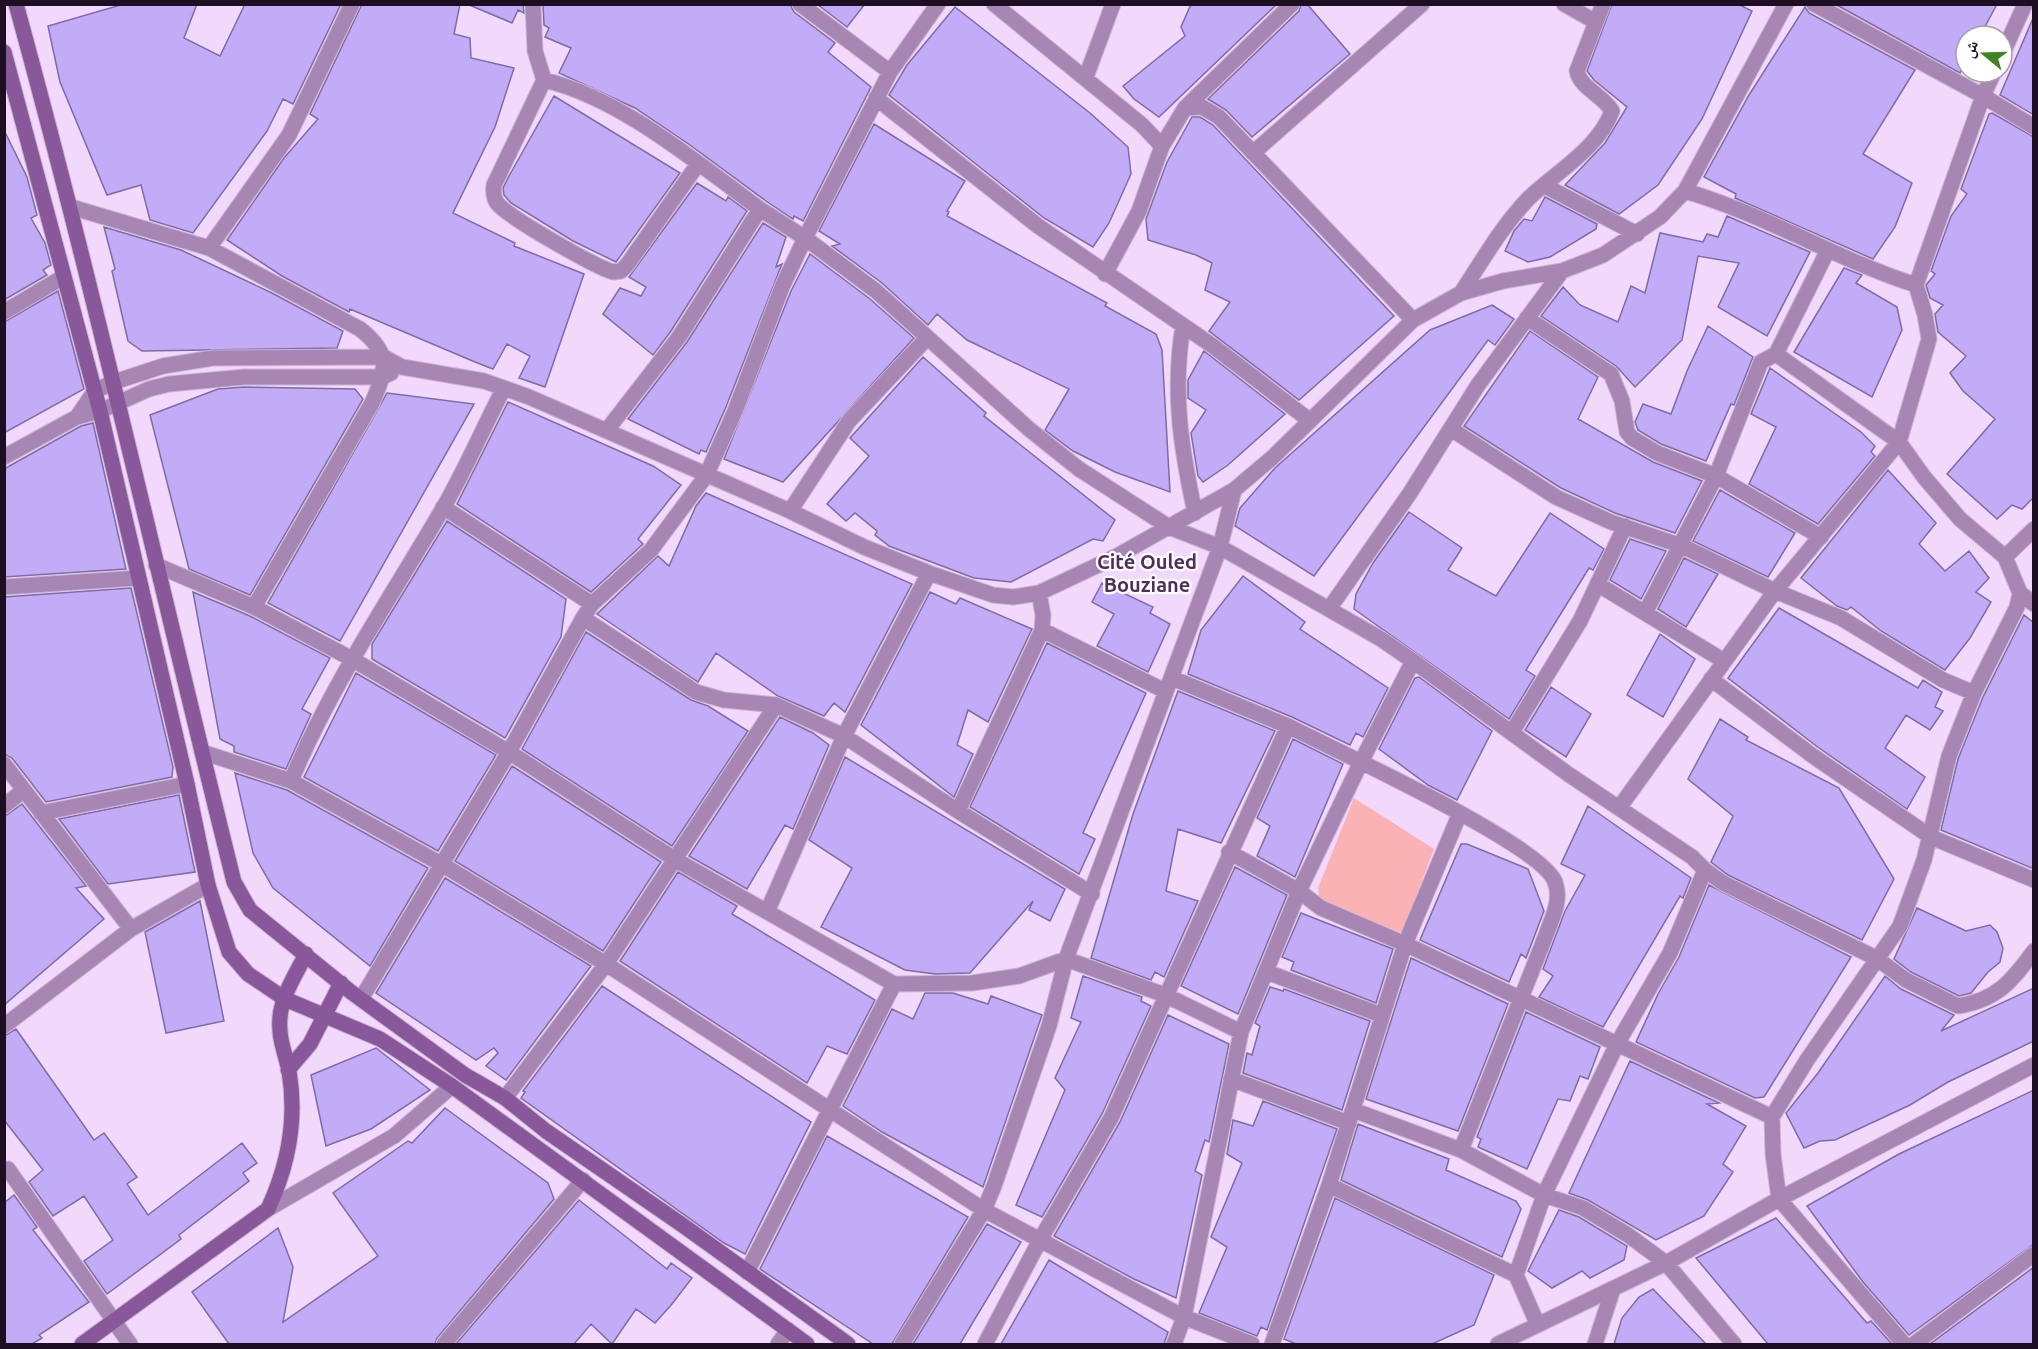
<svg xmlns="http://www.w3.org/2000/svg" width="2038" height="1349" viewBox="0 0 2038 1349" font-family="Ubuntu,'Noto Naskh Arabic',sans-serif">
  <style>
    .green { fill: #fbb2b4 }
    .building { fill: #c2abf7; stroke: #7d6ca5; stroke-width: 1.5 }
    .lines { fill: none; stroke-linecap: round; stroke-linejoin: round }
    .street-casing { stroke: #ccb4d3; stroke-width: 17 }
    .secondary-casing { stroke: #ccb4d3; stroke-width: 17 }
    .street { stroke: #a786b3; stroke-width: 15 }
    .secondary { stroke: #89589a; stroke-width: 15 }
    .labels { text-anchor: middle; stroke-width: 4.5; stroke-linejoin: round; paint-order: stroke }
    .quarter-label { font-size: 20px; font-weight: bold; fill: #512d5c; stroke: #fff }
  </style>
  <rect width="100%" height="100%" fill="#f2d8fa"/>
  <!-- green -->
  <path class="green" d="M1354 798 1434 849 1402 933 1320 902 1318 888Z"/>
  <!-- building -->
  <path class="building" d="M124 4H197L184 38 220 56 245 4H341L293 104 283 99 267 131 193 233 150 220 141 185 107 195 60 82 48 26Z
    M362 4H460L454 34 470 38 471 58 514 68 495 127 453 213 515 243 514 246 584 274 545 387 519 378 530 356 507 344 493 369 475 362 350 309 349 312 282 276 227 240 284 158 318 119 310 114Z
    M467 4H523L524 13 518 10 512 23Z
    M543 4H790L794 12 835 43 828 52 871 87 803 221 794 216 793 219 766 201 690 145 635 108 559 73 571 48 545 37 549 28 544 25Z
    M817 4H865L847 27Z
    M1191 4H1277L1159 117 1134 99 1123 86 1185 36 1181 27Z
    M1301 4H1307L1350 54 1252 137 1226 110 1208 99 1299 11Z
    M1612 4H1738L1752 11 1702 119 1658 185 1619 214 1565 185 1605 143 1627 107 1594 80 1587 71Z
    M1835 4H1997L1980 36H1966V62L1960 73Z
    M955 7 1090 113 1128 147 1131 174 1109 223 1093 247 1044 218 889 95 907 65Z
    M1805 7 1809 13 1915 70 1863 154 1912 183 1895 227 1873 259 1735 198 1736 194 1704 177 1749 95Z
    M2034 16V115L2000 95Z
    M554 96 680 173 616 262 573 241 511 203 504 195 503 188 509 176Z
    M1992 113 2034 137V497L2022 509 2012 505 1997 519 1947 474 1995 419 1963 391 1950 373 1966 356 1938 332 1935 314 1943 305 1930 298 1926 285 1935 274 1931 271 1951 216 1967 194 1961 189 1989 114Z
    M1192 117H1200L1213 125 1394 316 1299 400 1209 331 1230 302 1205 290 1212 263 1196 255 1148 240 1146 219 1167 162Z
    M874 124 965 181 947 211 949 212 947 216 1107 303 1105 306 1156 334 1162 350 1170 492 1115 472 1073 451 1045 430 1069 389 967 340 937 314 928 325 882 283 832 246 840 244 819 231Z
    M4 130 27 177 37 215 31 218 45 243 51 265 43 270 47 275 4 300Z
    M697 183 726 201 728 197 747 211 671 331 653 355 603 314 620 288 641 296 646 287 629 277Z
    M1545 197 1597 224 1596 229 1550 257 1528 262 1505 251 1514 231 1524 219 1532 221Z
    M1727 216 1810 252 1767 336 1718 307 1739 263 1698 256 1682 340 1635 387 1616 366 1541 316 1563 287 1580 305 1618 322 1631 286 1645 293 1660 233 1703 242 1707 234 1718 237Z
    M763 223 786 237 776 267 782 264 726 407 706 452 701 450 699 454 628 419 687 342Z
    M104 227 181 250 272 293 343 331 337 348 142 351 128 341 112 271 115 269Z
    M810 254 870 299 914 338 783 482 724 459 791 291Z
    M1844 268 1862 275 1856 283 1897 307 1902 330 1872 397 1794 352Z
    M58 291 84 389 4 433V322Z
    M1492 305 1514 319 1495 345 1488 340 1314 576 1235 526 1240 508 1275 468 1430 330Z
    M1708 326 1753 357 1734 405 1731 404 1706 461 1661 444 1638 430 1635 422 1643 404 1671 414 1687 371Z
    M1530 331 1598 377 1578 419 1653 462 1702 481 1675 533 1615 513 1561 488 1464 426Z
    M1204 351 1285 414 1228 465 1203 482 1198 476 1191 433 1206 410 1188 398V380Z
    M923 357 986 413 984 416 1115 520 1103 541 1093 539 1011 582 974 578 889 546 875 535 877 531 855 513 846 521 827 504 869 456 850 438Z
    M1770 368 1861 432 1875 446 1871 452 1875 456 1818 524 1749 484 1776 427 1751 414Z
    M244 387 355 389 363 399 250 595 189 569 150 415 218 389Z
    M387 393 474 404 340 641 268 603Z
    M508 402 653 466 681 485 638 539 643 544 591 592 457 504Z
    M93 423 126 569 4 577V469L81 426Z
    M1888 470 1936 523 1919 544 1945 571 1969 551 1989 578 1976 592 1991 602 1970 638 1945 670 1881 631 1851 607 1847 610 1837 606 1801 578Z
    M1720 490 1795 533 1768 577 1693 541Z
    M706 493 912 584 845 712 834 703 824 716 778 696 716 653 698 682 597 614 658 556 669 566 696 506Z
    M1409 512 1462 548 1448 570 1496 596 1550 513 1604 549 1593 570 1589 568 1526 670 1535 676 1509 719 1354 609 1356 594 1373 563Z
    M447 521 566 599 561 637 505 738 372 659V644Z
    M1630 539 1666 551 1641 599 1610 580Z
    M1684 558 1718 574 1686 627 1658 609Z
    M1243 576 1305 622 1300 629 1388 688 1363 737 1356 733 1350 745 1292 717 1188 674 1201 630Z
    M1102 583 1153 607 1150 613 1170 624 1148 672 1097 646 1114 614 1092 602Z
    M131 588 173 767 172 777 46 802 12 758 4 754V597Z
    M193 592 250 616 330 658 302 709 311 714 286 769 234 752V746L220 739Z
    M930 592 956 604 960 598 1032 629 988 722 968 710 957 745 973 754 954 797 861 725Z
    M1779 608 1918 688 1923 680 1942 692 1935 707 1943 711 1930 730 1906 715 1885 748 1925 777 1907 809 1819 748 1728 678Z
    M2024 615 2034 623V869L1941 830 1958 759 1983 697Z
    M586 632 691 700 708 706 748 731 672 846 522 749Z
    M1660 634 1695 659 1663 717 1627 695Z
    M1047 643 1146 693 1083 833 1095 839 1079 874 970 807Z
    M356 673 496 755 438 851 304 777Z
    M1419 677 1492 731 1457 800 1428 785 1379 749 1415 678Z
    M1551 687 1591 714 1566 757 1525 730Z
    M1178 691 1275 731 1221 843 1178 829 1166 891 1198 901 1164 977 1155 972 1151 980 1091 958 1133 814Z
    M780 717 813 733 829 745 793 829 785 825 747 889 689 856Z
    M1720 719 1748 737 1746 740 1839 788 1894 879 1862 940 1728 875 1711 862 1733 816 1688 779Z
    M1293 739 1343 764 1295 877 1257 856 1270 826 1257 818Z
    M845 757 1065 889 1050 921 1029 910 1033 901 970 973 935 974 905 970 821 927 852 868 809 840Z
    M512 766 661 862 603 951 455 861Z
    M235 773 287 790 428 868 370 966 273 888 253 853Z
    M179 795 195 872 108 884 59 819Z
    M22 804 86 886 76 888 104 919 4 1005V817Z
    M1588 806 1691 878 1683 898 1680 896 1603 1027 1539 997 1553 976 1543 969 1565 911 1585 875 1561 864Z
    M1461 844H1467L1528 869 1544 911 1526 958 1521 954 1509 982 1420 940Z
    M1235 867 1287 895 1238 1014 1181 986Z
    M678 872 737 906 732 914 875 1000 847 1054 827 1046 807 1083 620 961Z
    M445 878 591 966 506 1080 486 1066 498 1053 494 1048 476 1060 376 993Z
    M1709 885 1851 957 1764 1097 1755 1098 1636 1042 1658 994 1679 957Z
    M200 901 224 1021 166 1033 145 932Z
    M1917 908 1966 931 1990 925 1997 932 2003 948 2000 962 1988 972 1971 993 1959 996 1911 972 1894 959Z
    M1301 913 1393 949 1376 1003 1291 970 1294 962 1282 957Z
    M1411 958 1508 1004 1458 1131 1366 1099Z
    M1083 976 1142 997 1141 1001 1151 1006 1102 1114 1042 1217 1016 1205 1065 1090 1055 1078 1081 1022 1071 1018Z
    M1885 976 1901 989 1954 1015 1941 1031 2034 988V1041L1948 1082 1910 1105 1835 1140 1820 1141 1804 1148 1786 1113 1818 1073Z
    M602 986 811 1122 745 1254 724 1243 521 1098 525 1092 523 1091Z
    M1270 987 1283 991 1284 989 1370 1021 1342 1110 1243 1073 1247 1053 1252 1055 1260 1026 1255 1023Z
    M925 993H953L988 1004 991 996 1042 1015 983 1187 882 1132 843 1106 892 1009 913 1019Z
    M1526 1012 1600 1047 1588 1079 1580 1076 1570 1101 1558 1099 1527 1169 1478 1147 1481 1139 1477 1137Z
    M1168 1015 1229 1044 1209 1142 1205 1140 1195 1171 1202 1175 1176 1298 1134 1279 1054 1236 1120 1122Z
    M16 1029 94 1140 104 1133 137 1177 127 1184 148 1215 242 1143 257 1163 243 1173 249 1181 179 1235 181 1239 107 1294 84 1261 113 1240 84 1196 53 1216 29 1182 43 1170 4 1120V1036Z
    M376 1048 430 1090 371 1129 326 1146 311 1075Z
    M1630 1061 1719 1103 1707 1104 1746 1126 1723 1164 1733 1172 1704 1216 1656 1240 1588 1200 1569 1193Z
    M2034 1090V1244L1909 1335 1863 1282 1807 1206 1899 1154Z
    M1263 1101 1337 1129 1267 1330 1261 1327 1257 1336 1199 1313 1227 1247 1211 1237 1242 1163 1227 1154 1233 1120 1253 1126Z
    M445 1108 548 1183 554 1199 437 1338 435 1344H229L192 1292 278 1228 293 1267 283 1322 378 1256 333 1193 408 1141 412 1143Z
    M1358 1124 1449 1159 1446 1170 1516 1201 1521 1209 1502 1257 1341 1180Z
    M827 1136 968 1217 892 1344H873L760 1269Z
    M14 1195 37 1227 33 1230 89 1302 39 1335 42 1338 32 1344H4V1203Z
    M1335 1198 1494 1275 1474 1325 1432 1344H1296L1284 1339Z
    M579 1200 667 1269 671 1263 692 1278 672 1304 655 1323 636 1309 612 1344 591 1324 574 1344H456Z
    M1559 1210 1579 1217 1627 1246 1624 1260 1590 1278 1582 1271 1552 1288 1528 1271Z
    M1776 1218 1867 1323 1871 1321 1892 1344H1768L1696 1258Z
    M987 1224 1021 1242 960 1344H913Z
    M1049 1260 1168 1332 1164 1344H1001Z
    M2034 1267V1344H1930Z
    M1653 1289 1706 1344H1614L1622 1318 1639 1297Z"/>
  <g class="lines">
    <defs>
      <path id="street" d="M533 4 535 51 544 80
        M800 4 890 72
        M938 4 890 72 805 238 876 291 1029 429 1079 469 1169 527 1220 547 1381 639 1413 661 1361 762 1288 726 1172 678
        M994 4 1142 125 1162 146 1185 108 1202 107 1219 117 1413 320
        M1564 4 1596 22
        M1814 4 1983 96 1916 285 1925 315 1929 339 1899 442 1924 477 1960 519 2005 557 2020 593 2017 607 1974 693 1949 756 1924 860 1900 926 1807 1060 1772 1117 1773 1154 1779 1199 1904 1344
        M2002 55 2025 4
        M1994 72 1983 96 2034 127
        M1086 77 1113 4
        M876 98 1038 226 1213 346 1309 420
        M1185 108 1292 4
        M1253 153 1422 4
        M1545 186 1637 234
        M1685 191C1765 214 1837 260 1916 285
        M71 207 209 248 360 329C391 353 387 369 372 403L254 607 156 565
        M209 248 289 135 352 4
        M1105 274 1139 211 1162 146
        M1461 293C1482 261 1502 226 1529 198 1556 172 1599 148 1612 111 1604 96 1580 88 1577 71L1603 4
        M4 312 63 277
        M1527 318 1611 374 1622 401 1627 432 1632 438 1657 453 1716 476 1821 537
        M1183 326C1172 392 1181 448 1195 513
        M77 417 94 392 111 383 163 366 213 358 384 357 402 367 484 381 529 397 790 511 864 547 929 573 993 595 1013 597 1039 593 1117 556 1234 490 1273 457 1413 320 1461 293 1503 281 1562 271 1603 255 1660 217 1685 191 1786 4
        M1451 429 1556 497 1611 522 1682 546 1775 591 1841 618 1943 680 1974 693
        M607 430 679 337 760 209C697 163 621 98 544 80L494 185C493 192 493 197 497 203 509 218 594 266 613 272L621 271 627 265 698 164
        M4 457 77 417 100 411 149 389 169 384 244 377H383L391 373
        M443 507 592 604
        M790 511 849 421 927 338
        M2005 557 2034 529
        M1599 585 1724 661
        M4 587 138 578
        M2020 593 2034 604
        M254 607 352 659 509 752 676 860 894 984 972 983 1019 976 1066 959 1220 547 1234 490
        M1329 609 1410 493 1478 385 1562 271
        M1645 613 1716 476 1761 362 1776 354
        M583 618 592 604 651 550 706 476 735 411 782 287 805 238 760 209
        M1042 630 1165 691
        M1413 661 1568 774 1692 857 1705 870
        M1711 679 1813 756 1931 837 2034 880
        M1512 732 1580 621 1625 526
        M202 752 291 781 443 865 606 964 984 1210 1184 1317 1252 1344
        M4 764 131 929 208 885
        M291 781C331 685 390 599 442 510 465 471 483 428 504 388
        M4 806 24 790
        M1619 808 1775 591 1899 442 1776 354 1828 250
        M958 811 1042 630 1043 615 1039 593
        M41 813 187 784
        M1229 852 1299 891 1321 908 1405 944 1772 1117
        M767 912 844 736 929 573
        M1267 972 1381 1015
        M361 999 509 752 583 618 696 692 724 700 776 705 844 736 958 811 1092 894
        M4 1026 131 929
        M1231 1079 1349 1123
        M505 1098 606 964 776 705
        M1353 1110 1461 1150
        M8 1169 130 1344
        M1329 1185 1516 1275 1537 1323
        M268 1209 394 1136 452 1086
        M747 1272 894 984
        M1516 1275 1544 1195 1617 1044 1670 953 1705 870 1723 883 1876 958 1906 980 1958 1006C1997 1000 2011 982 2034 951
        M444 1344 583 1180
        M778 1344 788 1330
        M902 1344 984 1210 994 1186 1049 1026 1066 959 1165 995 1241 1032
        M985 1344 1040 1240 1111 1118 1288 726
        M1174 1344 1184 1317 1241 1032 1299 891 1361 762C1397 780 1544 851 1555 882 1562 900 1552 918 1546 935L1461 1150 1544 1195 1583 1208 1628 1235 1666 1263 1734 1344
        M1272 1344 1329 1185 1405 944 1460 813
        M1498 1344 1666 1263 1779 1199 2034 1065
        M1595 1344 1613 1289
        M1914 1344 2034 1254"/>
      <path id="secondary" d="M16 4C96 295 161 590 234 882L250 910 351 992 465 1075 505 1098 546 1131 681 1224 848 1344
        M4 52 100 411 187 784 208 885 229 952 248 974 285 999 380 1039 452 1086 807 1344
        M288 1070 310 1044 341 983
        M82 1344 268 1209C288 1166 297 1118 289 1071 285 1052 278 1038 280 1017 282 995 296 974 306 954"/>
    </defs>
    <!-- street casing -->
    <use href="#street" class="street-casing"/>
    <!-- secondary casing -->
    <use href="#secondary" class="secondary-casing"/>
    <!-- street -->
    <use href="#street" class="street"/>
    <!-- secondary -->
    <use href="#secondary" class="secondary"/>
  </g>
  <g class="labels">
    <!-- quarter labels -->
    <g class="quarter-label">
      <text x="1147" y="569">Cité Ouled<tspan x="1147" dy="23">Bouziane</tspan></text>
    </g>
  </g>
  <!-- border -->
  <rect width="2038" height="1349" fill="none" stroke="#1d0e22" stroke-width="12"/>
  <!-- north arrow -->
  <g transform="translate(1984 54) rotate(289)"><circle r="28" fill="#ffffff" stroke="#a59fa7" stroke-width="1.5"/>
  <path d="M0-4.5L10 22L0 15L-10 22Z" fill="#418222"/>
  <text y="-9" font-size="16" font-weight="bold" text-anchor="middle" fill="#1d0e22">ش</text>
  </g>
</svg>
